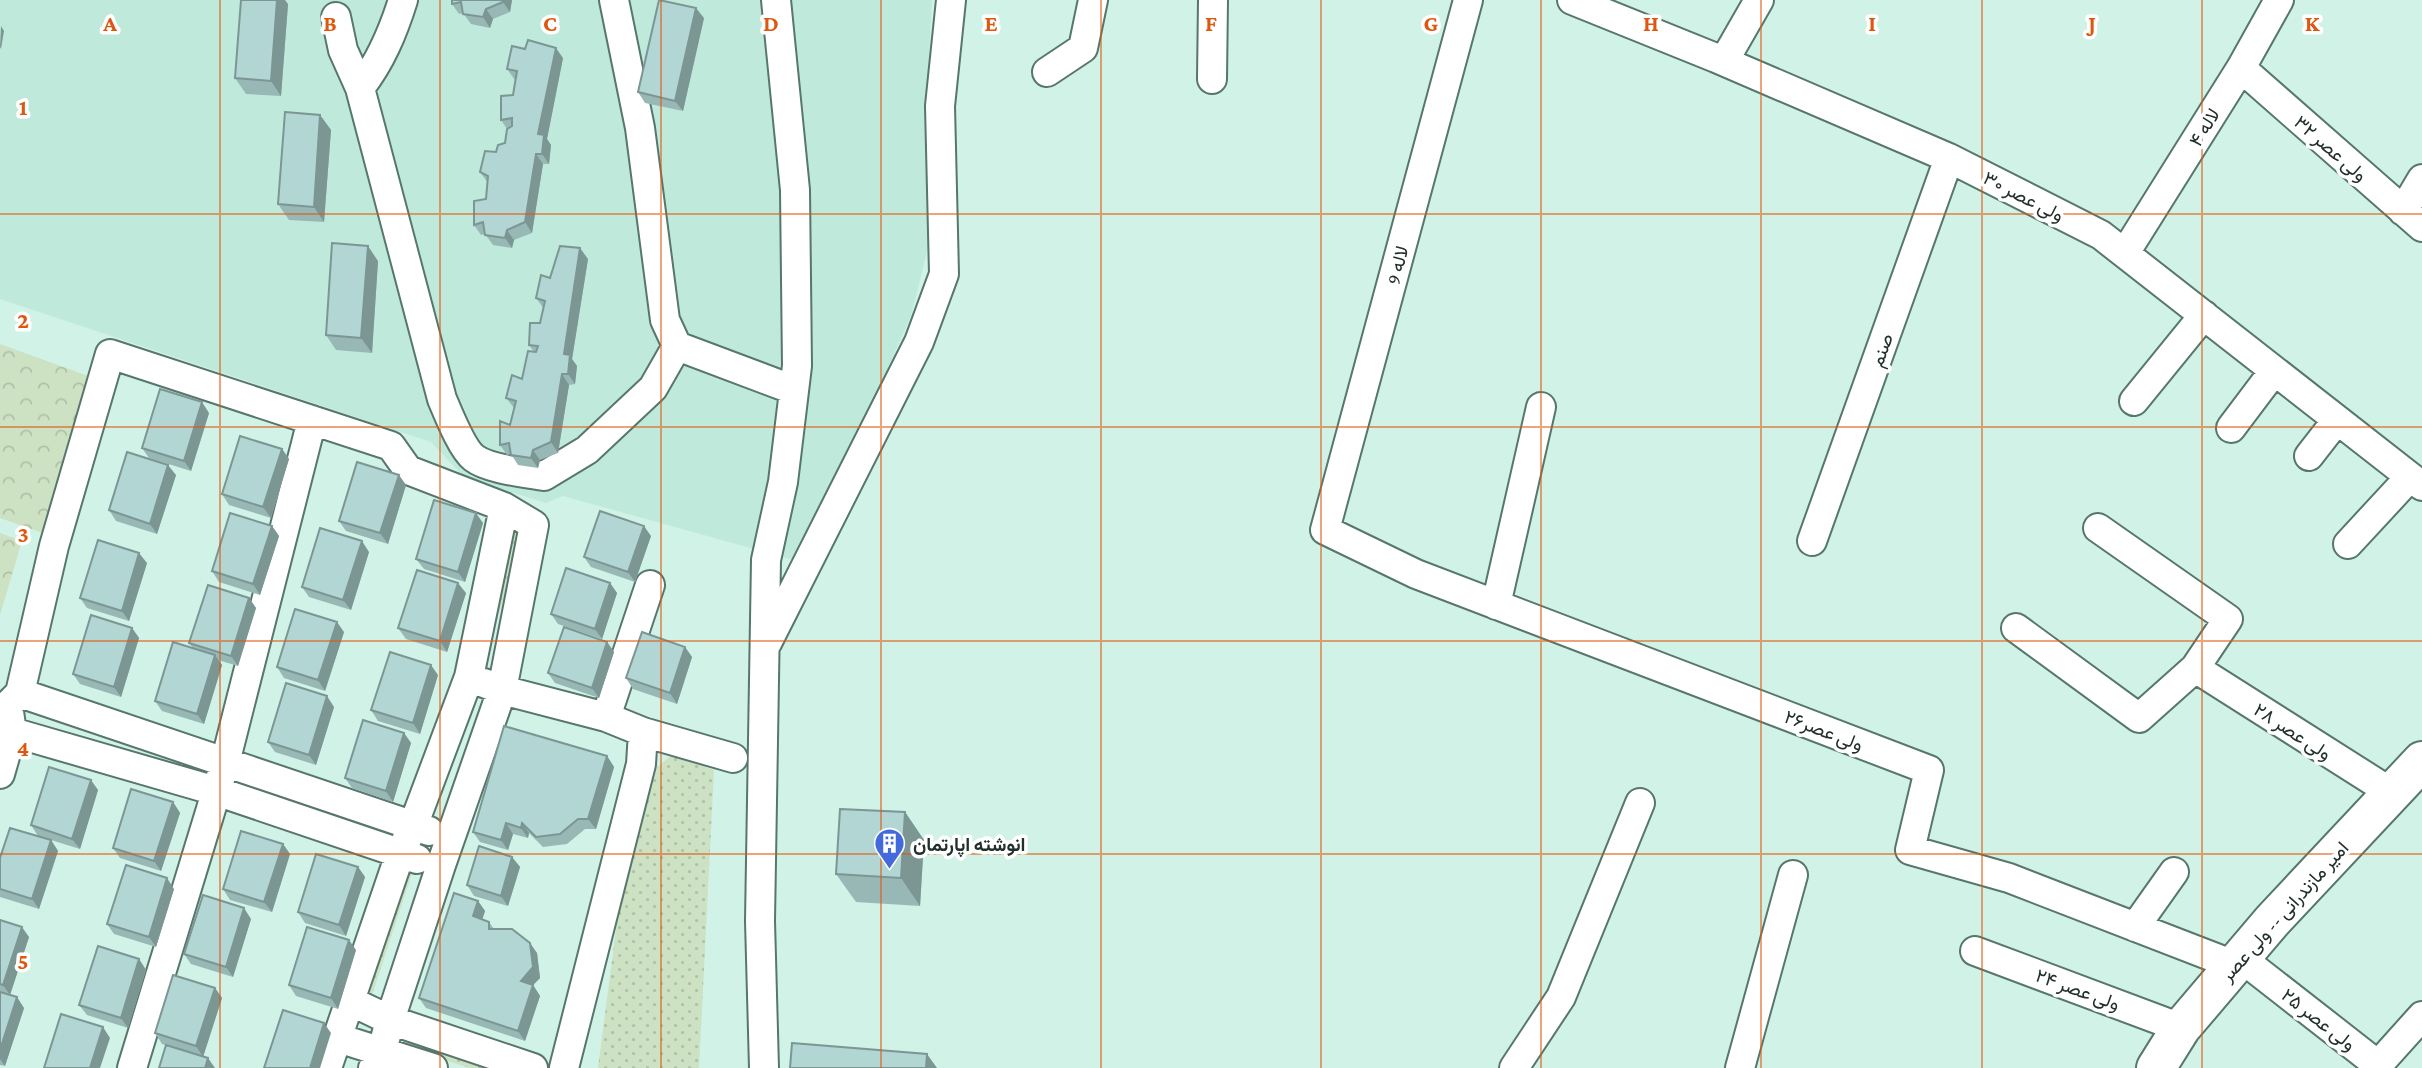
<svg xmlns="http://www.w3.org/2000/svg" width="2422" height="1068" viewBox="0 0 2422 1068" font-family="'Crimson Pro',Vazirmatn,serif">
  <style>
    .built { fill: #bfeadb }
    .grass { fill: url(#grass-dots) }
    .forest { fill: url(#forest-crowns) }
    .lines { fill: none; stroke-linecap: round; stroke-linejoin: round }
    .street-casing { stroke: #57766c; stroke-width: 32 }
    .secondary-casing { stroke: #57766c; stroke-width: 42 }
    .street { stroke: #fff; stroke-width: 28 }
    .secondary { stroke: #fff; stroke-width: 38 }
    .wall { fill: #98b8b6 }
    .shaded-wall { fill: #7c9694 }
    .building { fill: #b1d6d4; stroke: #7c9694; stroke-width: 2 }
    .grid { fill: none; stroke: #de570e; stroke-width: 2; stroke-opacity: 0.55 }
    .labels { text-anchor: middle; stroke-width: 7; stroke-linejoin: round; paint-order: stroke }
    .street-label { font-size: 19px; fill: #222f2b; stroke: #fff }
    .poi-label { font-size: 19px; font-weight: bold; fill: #222f2b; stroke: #fff; text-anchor: start }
    .grid-label { font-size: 23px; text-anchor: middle; font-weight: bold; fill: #de570e; stroke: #fff; stroke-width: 7; stroke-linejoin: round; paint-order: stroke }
  </style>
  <defs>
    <pattern id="grass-dots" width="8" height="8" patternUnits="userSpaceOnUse" patternTransform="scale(1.75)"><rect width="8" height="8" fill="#cde1c3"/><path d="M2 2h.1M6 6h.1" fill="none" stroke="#b0c1a8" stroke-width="1.8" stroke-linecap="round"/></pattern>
    <pattern id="forest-crowns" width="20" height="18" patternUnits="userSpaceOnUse" patternTransform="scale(1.75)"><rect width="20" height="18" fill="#cde1c3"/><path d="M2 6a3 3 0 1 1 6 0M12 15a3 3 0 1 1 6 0" fill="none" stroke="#b0c1a8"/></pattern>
  </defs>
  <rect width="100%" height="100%" fill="#d0f2e7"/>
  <!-- built -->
  <path class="built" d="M0 0H932L925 131 930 240 911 316 801 562 563 496 546 503 464 477 431 442 0 299Z"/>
  <!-- grass -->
  <path class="grass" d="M505 525 525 532 483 662Z
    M672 755 714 770 699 1068H598L620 899 651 772Z
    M394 860 414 867 371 998 359 994Z
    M420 1044 497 1068H470L418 1052Z"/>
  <!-- forest -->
  <path class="forest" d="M0 344 99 380 43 533 0 518Z
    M0 533 22 541 0 615Z"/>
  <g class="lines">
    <defs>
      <path id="street" d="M614 0 640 128 665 320 677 346 794 390
        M1468 0 1325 530 1416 574 1929 770 1910 850 2009 878 2234 965
        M1572 0 1716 58 1949 158 2101 235 2422 486
        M336 17 343 50 360 88 442 399C448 413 462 449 474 458 488 469 526 473 544 476L587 450 653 388 677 346
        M1724 61 1759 0
        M2241 68 2422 227
        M1047 72 1083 48 1093 0
        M1212 79 1213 0
        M360 88C381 61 393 32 403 0
        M2403 211 2422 179
        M2125 253 2241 68 2279 0
        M2134 401 2204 315
        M2231 428 2274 371
        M2309 456 2337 420
        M1812 541 1949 158
        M2348 544 2410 477
        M1496 605 1541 407
        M2016 628 2139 718 2195 668 2228 619 2098 528
        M767 643 919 342 944 274 940 106 951 0
        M2195 668 2392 793
        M484 683 502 690 606 717 643 732 733 758
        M20 693 429 831
        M606 717 650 585
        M12 732 216 791 417 859
        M0 774 12 732 8 705 20 693 54 546 110 354 391 446 408 470 504 507 534 525 502 690 441 865 390 1020 382 1051 373 1068
        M2135 927 2174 872
        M1975 951 2181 1028
        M2241 958 2378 1065 2422 1016
        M350 1001 390 1020 533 1068
        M338 1038 433 1068
        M132 1068 225 763 312 420
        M327 1068 400 854 413 826 469 677 504 507
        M564 1068 641 764 643 732
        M764 1068 760 921 766 560 783 482 797 366 795 190 776 0
        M1514 1068 1561 997 1640 803
        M1740 1068 1793 875"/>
      <path id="secondary" d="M2156 1068 2181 1028 2272 921 2422 761"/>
    </defs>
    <!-- street casing -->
    <use href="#street" class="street-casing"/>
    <!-- secondary casing -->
    <use href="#secondary" class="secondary-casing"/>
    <!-- street -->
    <use href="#street" class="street"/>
    <!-- secondary -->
    <use href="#secondary" class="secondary"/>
  </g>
  <!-- wall -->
  <path class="wall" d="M452 0H512L510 12 493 19 490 28 471 24 463 13 459 14 452 4Z
    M288 4 281 96 246 94 235 78Z
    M704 18 683 111 645 103 638 92Z
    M563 58 547 139 551 145 549 164H543L532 233 514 240 512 248 493 245 485 234 481 235 474 225 486 199 488 183 480 172 505 143 507 129 501 120 513 95 515 80 507 69Z
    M320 115 331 130 324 222 289 220 278 204Z
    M588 259 572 359 577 366 575 384 569 385 558 453 540 460 538 468 518 465 511 454 507 455 500 445 510 425 514 408 506 398 522 379 534 352 529 345 540 323 544 309 536 298 550 278Z
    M378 261 372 353 336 350 326 335Z
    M209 413 191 471 149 458 142 448Z
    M282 449 289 459 271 518 229 505 222 494Z
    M176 475 157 534 116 521 109 510Z
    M406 485 388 544 346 531 339 521Z
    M483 523 465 582 424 569 416 559Z
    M272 526 279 536 260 595 219 582 212 571Z
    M651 536 635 582 591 567 584 557Z
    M369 552 351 610 309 597 302 587Z
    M147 563 129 621 87 608 80 598Z
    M610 583 617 593 602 639 558 624 551 614Z
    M466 593 447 652 406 639 398 628Z
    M249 598 256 608 238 666 218 660 222 665 204 724 162 711 155 701 193 648 189 643Z
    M132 628 139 638 121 697 80 684 73 674Z
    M344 632 325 691 284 678 277 667Z
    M607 642 614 652 599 698 555 683 548 673Z
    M685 647 692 657 677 704 633 689 626 678Z
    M438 675 420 734 378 721 371 710Z
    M334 707 316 765 275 752 268 742Z
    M404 733 411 743 393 802 352 788 345 778Z
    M607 756 614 767 596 829H585L567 844 543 847 529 833 528 838 513 834 508 850 480 842 473 832Z
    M98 790 80 849 38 836 31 825Z
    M173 802 180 813 161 871 120 858 113 848Z
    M905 812 924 840 920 906 856 902 836 874Z
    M51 840 58 851 39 909 0 897V858Z
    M283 844 290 854 272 912 230 900 223 889Z
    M512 857 520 867 508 906 474 896 467 885Z
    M358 867 365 877 346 936 305 923 298 912Z
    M174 889 156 947 114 934 107 924Z
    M478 901 485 911 482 919 489 922 494 929 537 953 540 978 533 985 540 996 525 1041 426 1008 419 998Z
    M251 919 233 977 191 964 184 954Z
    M0 920 29 937 10 995 0 992Z
    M356 950 338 1009 296 996 289 985Z
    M139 959 146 970 128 1028 87 1015 79 1005Z
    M215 988 222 998 203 1057 162 1044 155 1033Z
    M0 992 24 1008 5 1066 0 1065Z"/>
  <!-- shaded-wall -->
  <path class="shaded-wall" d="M277 0H285L288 4 281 96 271 81Z
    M503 0H512L510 12 503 2Z
    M696 8 704 18 683 111 675 101Z
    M486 9 493 19 490 28 483 17Z
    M1 26 4 31 1 49 0 47Z
    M556 48 563 58 547 139 551 145 549 164 542 154 538 134Z
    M320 115 331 130 324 222 314 207Z
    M536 154 543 164 532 233 525 222Z
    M507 230 514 240 512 248 505 238Z
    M368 246 378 261 372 353 361 338Z
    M580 248 588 259 572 359 577 366 575 384 568 374 564 354Z
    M562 374 569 385 558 453 551 442Z
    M202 402 209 413 191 471 184 461Z
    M282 449 289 459 271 518 263 507Z
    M533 450 540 460 538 468 531 458Z
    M168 465 176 475 157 534 150 524Z
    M399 475 406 485 388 544 380 533Z
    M476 513 483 523 465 582 458 572Z
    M272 526 279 536 260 595 253 584Z
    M644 526 651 536 635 582 628 572Z
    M362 541 369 552 351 610 343 600Z
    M139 553 147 563 129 621 122 611Z
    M458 583 466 593 447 652 440 641Z
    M610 583 617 593 602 639 595 629Z
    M249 598 256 608 238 666 231 656Z
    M337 622 344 632 325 691 318 680Z
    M132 628 139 638 121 697 114 687Z
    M607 642 614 652 599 698 592 688Z
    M685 647 692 657 677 704 670 693Z
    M215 655 222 665 204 724 197 714Z
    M431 665 438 675 420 734 413 723Z
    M327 696 334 707 316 765 309 755Z
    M404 733 411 743 393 802 386 791Z
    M607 756 614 767 596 829 588 819Z
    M91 780 98 790 80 849 72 839Z
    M173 802 180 813 161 871 154 861Z
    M905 812 924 840 920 906 901 878Z
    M506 823 513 834 508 850 501 840Z
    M522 823 529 833 528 838 521 828Z
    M51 840 58 851 39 909 32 899Z
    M283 844 290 854 272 912 264 902Z
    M512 857 520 867 508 906 501 896Z
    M358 867 365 877 346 936 339 925Z
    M167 878 174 889 156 947 149 937Z
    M478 901 485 911 480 927 473 916Z
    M244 908 251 919 233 977 226 967Z
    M22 927 29 937 10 995 3 985Z
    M349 940 356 950 338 1009 331 998Z
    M530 943 537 953 540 978 533 985 540 996 525 1041 518 1031 521 981Z
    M139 959 146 970 128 1028 121 1018Z
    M215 988 222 998 203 1057 196 1046Z
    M17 997 24 1008 5 1066 0 1059V1050Z
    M324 1023 331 1033 320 1068H310Z
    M103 1027 110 1038 100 1068H90Z
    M927 1054 937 1068H926Z
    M208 1058 215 1068H205Z"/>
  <!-- building -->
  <path class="building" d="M241 0H277L271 81 235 78Z
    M452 0H503V2L486 9 483 17 463 14 461 2 452 4Z
    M659 0 696 8 675 101 638 92Z
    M528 40 556 48 538 134 544 135 542 154H536L525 222 507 230 505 238 485 235 483 222 474 225V201L486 199 488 176 480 172 485 151 496 152 498 145 505 143 507 129 512 126V118L501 120V96L513 95 517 71 507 69 512 46 525 49Z
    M285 112 320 115 314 207 278 204Z
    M332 243 368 246 361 338 326 335Z
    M560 246 580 248 564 354 570 355 568 374H562L551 442 533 450 531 458 511 455 509 443 500 445V421L510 425 516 401 506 398 512 375 522 379 528 351 536 352 538 346 529 345 530 323H540L545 301 536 298 541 275 550 278Z
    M160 389 202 402 184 461 142 448Z
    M240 436 282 449 263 507 222 494Z
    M127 452 168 465 150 524 109 510Z
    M357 462 399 475 380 533 339 521Z
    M434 500 476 513 458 572 416 559Z
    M600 511 644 526 628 572 584 557Z
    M230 513 272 526 253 584 212 571Z
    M320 528 362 541 343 600 302 587Z
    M98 540 139 553 122 611 80 598Z
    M566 568 610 583 595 629 551 614Z
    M417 570 458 583 440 641 398 628Z
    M208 585 249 598 231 656 189 643Z
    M295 609 337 622 318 680 277 667Z
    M91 615 132 628 114 687 73 674Z
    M564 627 607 642 592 688 548 673Z
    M642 632 685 647 670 693 626 678Z
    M173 642 215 655 197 714 155 701Z
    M390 652 431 665 413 723 371 710Z
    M286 683 327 696 309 755 268 742Z
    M363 720 404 733 386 791 345 778Z
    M504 726 607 756 588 819H578L560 834 536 837 522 823 521 828 506 823 501 840 473 832Z
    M49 767 91 780 72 839 31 825Z
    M131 789 173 802 154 861 113 848Z
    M840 809 905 812 901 878 836 874Z
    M10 828 51 840 32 899 0 889V858Z
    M241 831 283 844 264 902 223 889Z
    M479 846 512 857 501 896 467 885Z
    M316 854 358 867 339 925 298 912Z
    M126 865 167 878 149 937 107 924Z
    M454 893 478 901 473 916 489 922V929H512L530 943 533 967 521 981 533 985 518 1031 419 998Z
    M203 895 244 908 226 967 184 954Z
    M0 920 22 927 3 985 0 984Z
    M307 927 349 940 331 998 289 985Z
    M98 946 139 959 121 1018 79 1005Z
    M173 975 215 988 196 1046 155 1033Z
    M0 992 17 997 0 1050Z
    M283 1010 324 1023 310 1068H264Z
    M61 1014 103 1027 90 1068H44Z
    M792 1043 927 1054 926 1068H790Z
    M166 1045 208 1058 205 1068H159Z"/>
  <!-- grid -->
  <path class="grid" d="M220 0V1068M440 0V1068M661 0V1068M881 0V1068M1101 0V1068M1321 0V1068M1541 0V1068M1761 0V1068M1982 0V1068M2202 0V1068M0 214H2422M0 427H2422M0 641H2422M0 854H2422"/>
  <!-- icons -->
  <defs>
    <symbol id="building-pin" viewBox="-11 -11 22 30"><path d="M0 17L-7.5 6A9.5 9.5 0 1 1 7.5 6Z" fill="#436adc" stroke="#fff"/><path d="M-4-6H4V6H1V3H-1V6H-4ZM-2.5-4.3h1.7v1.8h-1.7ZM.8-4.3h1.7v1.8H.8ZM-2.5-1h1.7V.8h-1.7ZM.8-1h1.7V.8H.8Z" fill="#fff"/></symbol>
  </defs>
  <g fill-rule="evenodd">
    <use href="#building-pin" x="872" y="826" width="35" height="47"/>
  </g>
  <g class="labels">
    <!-- street labels -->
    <g class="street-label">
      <text transform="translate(2204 127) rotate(-58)" y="7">لاله ۴</text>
      <text transform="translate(2331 148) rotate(41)" y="7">ولی عصر ۳۲</text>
      <text transform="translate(2024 196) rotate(27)" y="7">ولی عصر ۳۰</text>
      <text transform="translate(1397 265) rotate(-75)" y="7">لاله 9</text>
      <text transform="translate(1881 350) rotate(-70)" y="7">صنم</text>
      <text transform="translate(1824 730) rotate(21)" y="7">ولی عصر۲۶</text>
      <text transform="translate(2293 731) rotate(33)" y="7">ولی عصر ۲۸</text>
      <text transform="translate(2284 911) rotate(-48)" y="7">امیر مازندرانی -- ولی عصر</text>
      <text transform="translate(2078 989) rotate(20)" y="7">ولی عصر ۲۴</text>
      <text transform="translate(2319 1019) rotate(38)" y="7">ولی عصر ۲۵</text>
    </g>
    <!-- poi labels -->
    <g class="poi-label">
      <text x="913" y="851">انوشته اپارتمان</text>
    </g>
  </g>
  <g class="grid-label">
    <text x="110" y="31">A</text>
    <text x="330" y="31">B</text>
    <text x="550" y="31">C</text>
    <text x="771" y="31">D</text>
    <text x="991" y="31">E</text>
    <text x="1211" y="31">F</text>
    <text x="1431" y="31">G</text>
    <text x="1651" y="31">H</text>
    <text x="1872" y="31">I</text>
    <text x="2092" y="31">J</text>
    <text x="2312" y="31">K</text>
    <text x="23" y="115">1</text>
    <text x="23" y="328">2</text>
    <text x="23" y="542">3</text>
    <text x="23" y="756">4</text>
    <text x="23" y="969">5</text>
  </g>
</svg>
